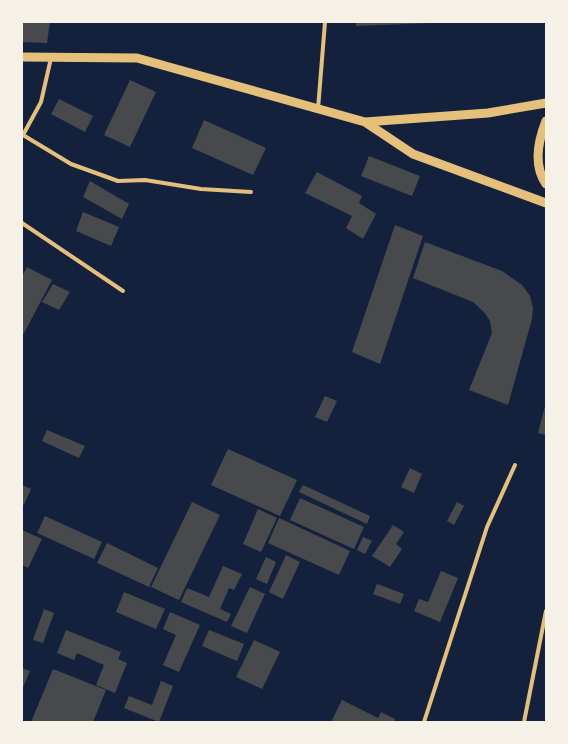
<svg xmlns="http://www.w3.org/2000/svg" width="568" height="744" viewBox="0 0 568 744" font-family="Ubuntu,sans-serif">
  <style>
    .building { fill: #48494c }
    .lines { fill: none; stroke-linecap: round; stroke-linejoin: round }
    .minor { stroke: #e5c07b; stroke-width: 4 }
    .primary { stroke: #e5c07b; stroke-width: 9 }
  </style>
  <rect width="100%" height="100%" fill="#14213d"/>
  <!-- building -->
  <path class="building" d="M22 22H50L47 43 22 42Z
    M356 22H432V23L356 26Z
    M130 80 156 92 130 147 104 135Z
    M59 99 93 116 85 132 51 114Z
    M204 120 266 148 253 175 192 148Z
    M369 156 420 176 412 196 361 176Z
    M317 172 362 196 359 203 376 214 363 239 346 228 352 216 305 193Z
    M90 181 129 204 122 219 83 197Z
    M83 212 119 227 111 246 76 231Z
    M395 225 423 236 380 364 352 352Z
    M425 242 502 271 522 285 530 296 533 308 532 319 508 405 469 390 492 333 490 321 484 312 473 302 413 278Z
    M27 267 52 280 22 337V276Z
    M53 284 70 292 59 310 42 302Z
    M325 396 337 401 327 422 315 417Z
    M546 402V435L538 433Z
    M47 430 85 446 79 458 42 441Z
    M228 449 297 480 280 516 211 485Z
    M410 468 422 474 414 493 401 487Z
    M22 485 31 489 24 505 22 504Z
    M303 485 370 516 367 524 299 492Z
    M300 498 364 527 354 549 290 520Z
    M192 502 220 515 179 600 151 587Z
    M457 502 464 506 454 525 447 521Z
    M258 509 277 518 261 552 243 544Z
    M45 516 102 542 94 559 37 533Z
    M279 518 350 551 339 575 268 543Z
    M393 525 404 532 396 544 402 549 390 567 372 556Z
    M22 530 42 539 28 568 22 565Z
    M363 537 372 541 365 554 357 550Z
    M107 543 158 568 149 587 97 563Z
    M286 555 300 562 283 599 269 592Z
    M266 557 276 562 267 584 256 579Z
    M223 566 242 574 234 590 229 588 220 609 231 614 227 622 181 602 187 588 209 597Z
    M441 571 458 578 440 622 414 611 419 599 428 602Z
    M377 584 404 594 400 604 373 594Z
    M250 587 265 594 247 633 231 626Z
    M124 592 165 609 156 629 116 612Z
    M44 609 54 613 43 643 33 640Z
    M170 612 200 625 179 672 163 665 176 635 163 629Z
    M66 630 121 652 118 659 127 663 115 693 96 685 104 665 77 653 74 660 57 653Z
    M209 630 244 644 237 661 202 646Z
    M254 640 280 652 262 689 236 677Z
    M22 668 30 671 22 690Z
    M53 669 106 690 93 722H31Z
    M161 681 173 686 159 722 124 708 129 696 152 705Z
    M342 700 378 718 381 712 395 719 394 722H331Z"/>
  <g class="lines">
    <!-- minor -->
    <path class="minor" d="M51 58 41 102 23 135 71 164 118 181 145 180 201 189 251 192
      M318 109 325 22
      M22 223 123 291
      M424 722 487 527 515 465
      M524 722 546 611"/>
    <!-- primary -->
    <path class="primary" d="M22 57 137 58 365 122 413 154 546 203
      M546 121C538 141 533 165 546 184
      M365 122 488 113 546 103"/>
  </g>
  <!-- border -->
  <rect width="568" height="744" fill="none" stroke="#f6f1e7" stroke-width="46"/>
</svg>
